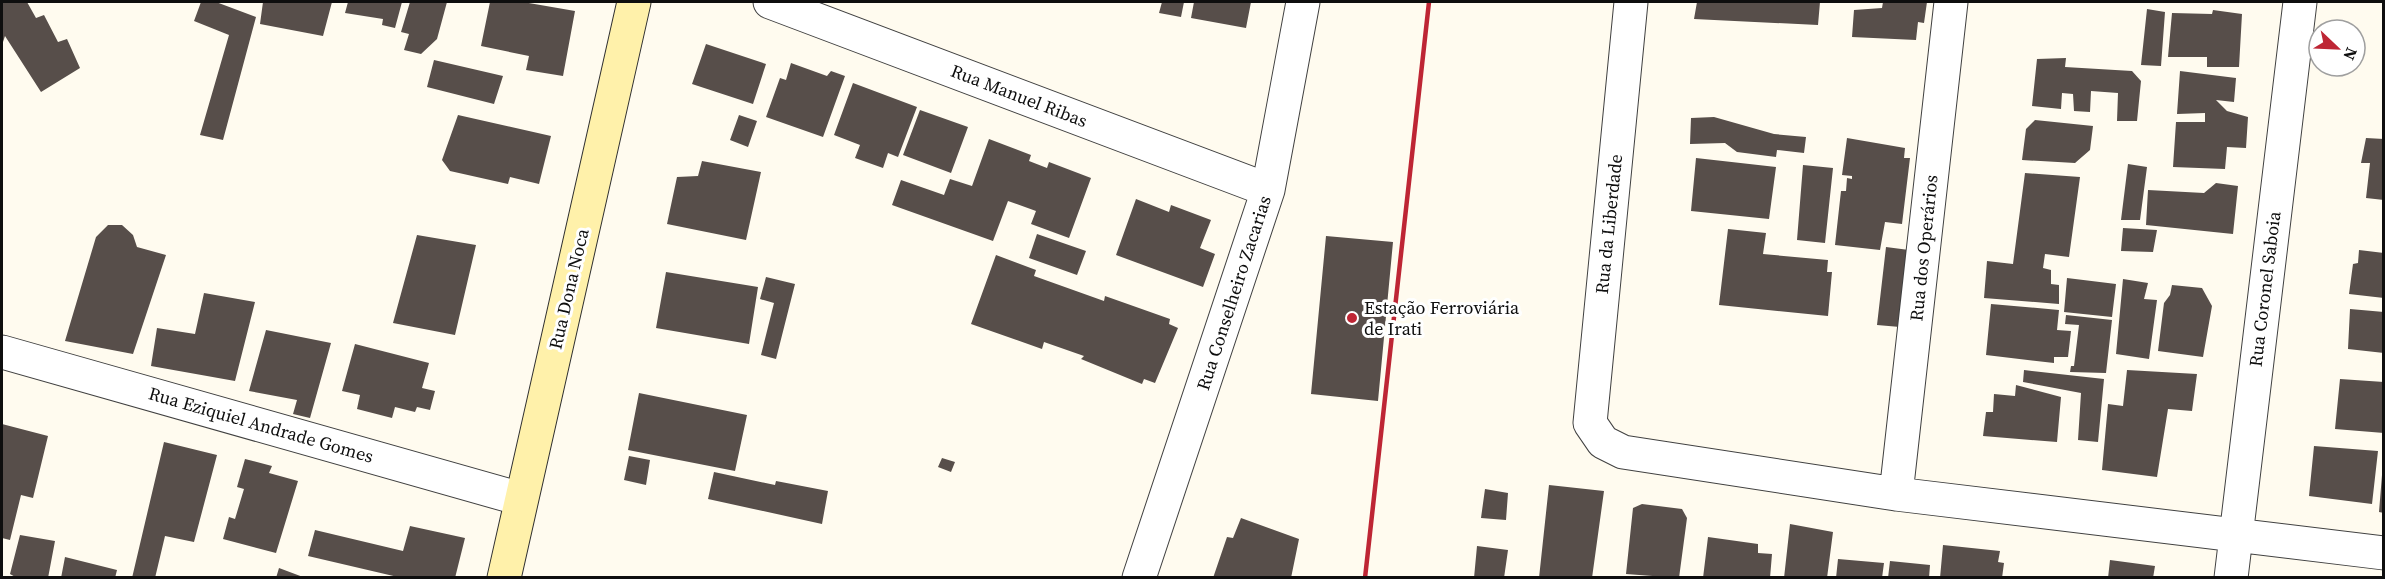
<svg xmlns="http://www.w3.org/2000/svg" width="2385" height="579" viewBox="0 0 2385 579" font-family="'Source Serif 4',serif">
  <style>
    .building { fill: #574e4a }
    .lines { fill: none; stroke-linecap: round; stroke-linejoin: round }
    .street-casing { stroke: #414141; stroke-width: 35 }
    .secondary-casing { stroke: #303030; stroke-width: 35 }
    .street { stroke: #fff; stroke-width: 33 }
    .secondary { stroke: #fff1aa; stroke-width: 33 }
    .rail { stroke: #be2534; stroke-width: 4.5 }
    .poi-dot { fill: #be2534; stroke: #fff; stroke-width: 2 }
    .labels { text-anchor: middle; stroke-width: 6; stroke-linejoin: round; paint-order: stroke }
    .street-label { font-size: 18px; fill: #0e0e0e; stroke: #fff }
    .poi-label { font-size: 18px; fill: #0e0e0e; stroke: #fff; text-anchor: start }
  </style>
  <rect width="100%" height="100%" fill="#fffbef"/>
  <!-- building -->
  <path class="building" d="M2 2H27L36 18 44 15 58 42 67 39 80 68 41 92 5 36 2 45Z
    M201 2H216L256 17 223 140 200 135 229 35 194 21Z
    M263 2H332L323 36 260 24Z
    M348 2H402L395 28 382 25 383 19 345 13Z
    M410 2H447L437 39 421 54 404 50 409 34 401 32Z
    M490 2H523L575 11 563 76 526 70 529 56 481 46Z
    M1162 2H1184L1181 17 1159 13Z
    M1194 2H1251L1246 28 1191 18Z
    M1697 2H1820L1818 25 1694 19Z
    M1883 2H1927L1924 23 1918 22 1916 40 1852 37 1854 10 1882 8Z
    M2147 9 2165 12 2161 66 2141 65Z
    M2213 10 2242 14 2239 67H2207V57H2168L2172 13 2212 14Z
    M706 44 766 64 753 104 692 84Z
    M2066 58 2065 67 2132 71 2141 81 2137 121H2117L2118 93 2091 91 2090 112 2074 111 2073 94 2062 93 2061 109 2032 106 2037 59Z
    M434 60 503 76 494 104 427 87Z
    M791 63 827 76 831 71 845 76 823 137 766 117 780 78 786 80Z
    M2180 71 2236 78 2234 102 2216 100 2227 111 2248 117 2246 148 2227 147 2225 169 2173 167 2176 122H2205V113L2177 114Z
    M853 83 917 107 898 157 888 153 883 168 855 158 860 145 834 135Z
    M920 110 968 127 951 173 903 155Z
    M458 115 551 136 539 184 510 177 508 184 450 171 442 160Z
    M739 115 757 121 748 147 730 140Z
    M1714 117 1774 134 1806 137 1804 153 1777 150 1776 157 1737 152 1725 143 1690 144 1691 118Z
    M2035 120 2093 126 2090 150 2075 163 2022 160 2026 129Z
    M1847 138 1905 148 1904 158H1910L1902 224 1885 222 1880 250 1835 245 1841 191H1846L1847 178 1852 179V176L1842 175Z
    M2366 138 2384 139V200L2366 198 2370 163H2361Z
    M989 139 1031 155 1029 161 1047 168 1049 162 1091 178 1069 238 1031 224 1036 211 1008 201 993 241 892 205 901 180 944 195 950 179 972 186Z
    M1696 158 1776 167 1769 219 1691 211Z
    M702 161 761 172 746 240 667 224 677 177 698 176Z
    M2128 164 2147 167 2140 220H2121Z
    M1803 165 1833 168 1825 243 1797 240Z
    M2025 173 2080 177 2069 257 2045 254 2043 268 2051 270V284L2059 285V304L1984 298 1987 261 2013 264Z
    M2216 183 2238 186 2233 234 2146 225 2148 190 2204 193Z
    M1136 199 1169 212 1171 205 1211 220 1200 248 1215 254 1203 287 1116 255Z
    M108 225H122L133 235 137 247 166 255 133 354 65 341 96 237Z
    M2123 228 2157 230 2153 252 2121 251Z
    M1728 229 1766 233 1763 254 1828 260 1827 272H1832L1828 316 1719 305Z
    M1037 234 1086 251 1077 275 1029 258Z
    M417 235 476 245 455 335 393 323Z
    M1326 236 1393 242 1378 401 1311 394Z
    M1886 247 1909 250 1900 327 1877 325Z
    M2359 250 2384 253V298L2349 294 2353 264 2358 263Z
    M996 255 1036 270 1034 276 1104 301 1105 296 1170 319 1169 324 1178 328 1155 383 1144 379 1142 384 1081 359 1084 356 1044 342 1042 349 971 324Z
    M666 272 758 287 749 344 656 328Z
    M766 277 795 284 776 359 761 355 774 303 760 299Z
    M2067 278 2116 284 2112 317 2064 312Z
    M2123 279 2148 283 2144 299 2157 300 2149 359 2116 354Z
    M2172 285 2202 288 2212 306 2203 357 2158 351 2164 303 2170 295Z
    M204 293 255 302 235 381 151 366 157 328 195 334Z
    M1991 304 2059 310 2057 330 2071 331 2068 357H2054V363L1986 355Z
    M2350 309 2384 312V353L2348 349Z
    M2066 315 2112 320 2106 373 2070 372 2071 366H2074L2079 325 2065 324Z
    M266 330 331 343 310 418 293 414 297 400 249 391Z
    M355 344 429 363 422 388 435 391 430 410 417 407 415 412 395 407 392 418 357 409 360 395 342 391Z
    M2024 370 2104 379 2098 442 2078 440 2081 393 2023 382Z
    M2127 370 2197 374 2192 411 2168 409 2157 477 2102 470 2108 404 2123 406Z
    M2340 379 2384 382V433L2335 429Z
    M2016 385 2061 397 2057 442 1983 436 1986 412H1993L1994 394 2015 396Z
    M639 393 747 415 735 471 628 450Z
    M2 424 48 436 33 498 21 495 10 540 2 538Z
    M164 442 217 455 194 542 165 536 155 578H132Z
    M2314 446 2378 451 2372 504 2309 496Z
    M629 456 650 460 646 485 624 480Z
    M942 458 955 462 951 472 938 467Z
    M245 459 272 466 269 473 298 481 276 553 223 539 229 517 235 519 244 489 237 487Z
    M714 472 775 485 776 481 828 491 822 524 708 499Z
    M2382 475H2384V513L2379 512Z
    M1549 485 1604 491 1592 578H1539Z
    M1485 489 1508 493 1506 520 1481 518Z
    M1642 504 1682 509 1687 518 1679 578 1626 574 1633 508Z
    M1241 518 1299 539 1291 578H1213L1227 537 1233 538Z
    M1790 524 1833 532 1827 578H1784Z
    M410 526 465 538 455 578H402L308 556 315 530 403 551Z
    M20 535 55 541 48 578H17L10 574Z
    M1708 537 1758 544V553L1772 554 1770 578H1703Z
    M1943 545 2000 551 1998 562 2004 563 2002 578H1940Z
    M1477 546 1508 550 1504 578H1474Z
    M65 557 117 570 115 578H61Z
    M1838 559 1884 563 1882 578H1836Z
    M2110 560 2155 566 2153 578H2108Z
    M1890 561 1930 565 1929 578H1888Z
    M279 568 303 577V578H276Z"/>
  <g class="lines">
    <defs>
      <path id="street" d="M770 2 1268 190
        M1631 2 1590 423 1603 442 1623 452 1896 494 2384 553
        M2 352 521 499
        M1896 494 1951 2
        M1139 578 1268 190 1303 2
        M2231 578 2300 2"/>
      <path id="secondary" d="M504 578 634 2"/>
    </defs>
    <!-- street casing -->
    <use href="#street" class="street-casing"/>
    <!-- secondary casing -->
    <use href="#secondary" class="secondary-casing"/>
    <!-- street -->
    <use href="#street" class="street"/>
    <!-- secondary -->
    <use href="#secondary" class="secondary"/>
    <!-- rail -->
    <path class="rail" d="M1365 578 1429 2"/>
  </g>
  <!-- markers -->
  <circle class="poi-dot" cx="1352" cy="318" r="6"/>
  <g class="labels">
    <!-- street labels -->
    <g class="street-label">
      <text transform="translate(1019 96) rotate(21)" y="6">Rua Manuel Ribas</text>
      <text transform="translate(1609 224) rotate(-84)" y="6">Rua da Liberdade</text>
      <text transform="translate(1924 248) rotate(-84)" y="6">Rua dos Operários</text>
      <text transform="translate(569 289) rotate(-77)" y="6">Rua Dona Noca</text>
      <text transform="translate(2265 289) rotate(-83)" y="6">Rua Coronel Saboia</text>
      <text transform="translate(1234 293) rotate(-72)" y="6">Rua Conselheiro Zacarias</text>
      <text transform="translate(261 425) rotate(16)" y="6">Rua Eziquiel Andrade Gomes</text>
    </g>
    <!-- poi labels -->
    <g class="poi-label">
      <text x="1364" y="314">Estação Ferroviária<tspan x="1364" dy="21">de Irati</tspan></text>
    </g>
  </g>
  <!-- border -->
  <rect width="2385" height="579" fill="none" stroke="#0e0e0e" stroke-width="6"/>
  <!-- north arrow -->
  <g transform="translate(2337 48) rotate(113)"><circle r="28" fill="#ffffff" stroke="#9f9f9f" stroke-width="1.5"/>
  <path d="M0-4.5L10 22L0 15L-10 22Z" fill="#be2534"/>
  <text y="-9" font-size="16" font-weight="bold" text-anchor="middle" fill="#0e0e0e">N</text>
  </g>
</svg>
